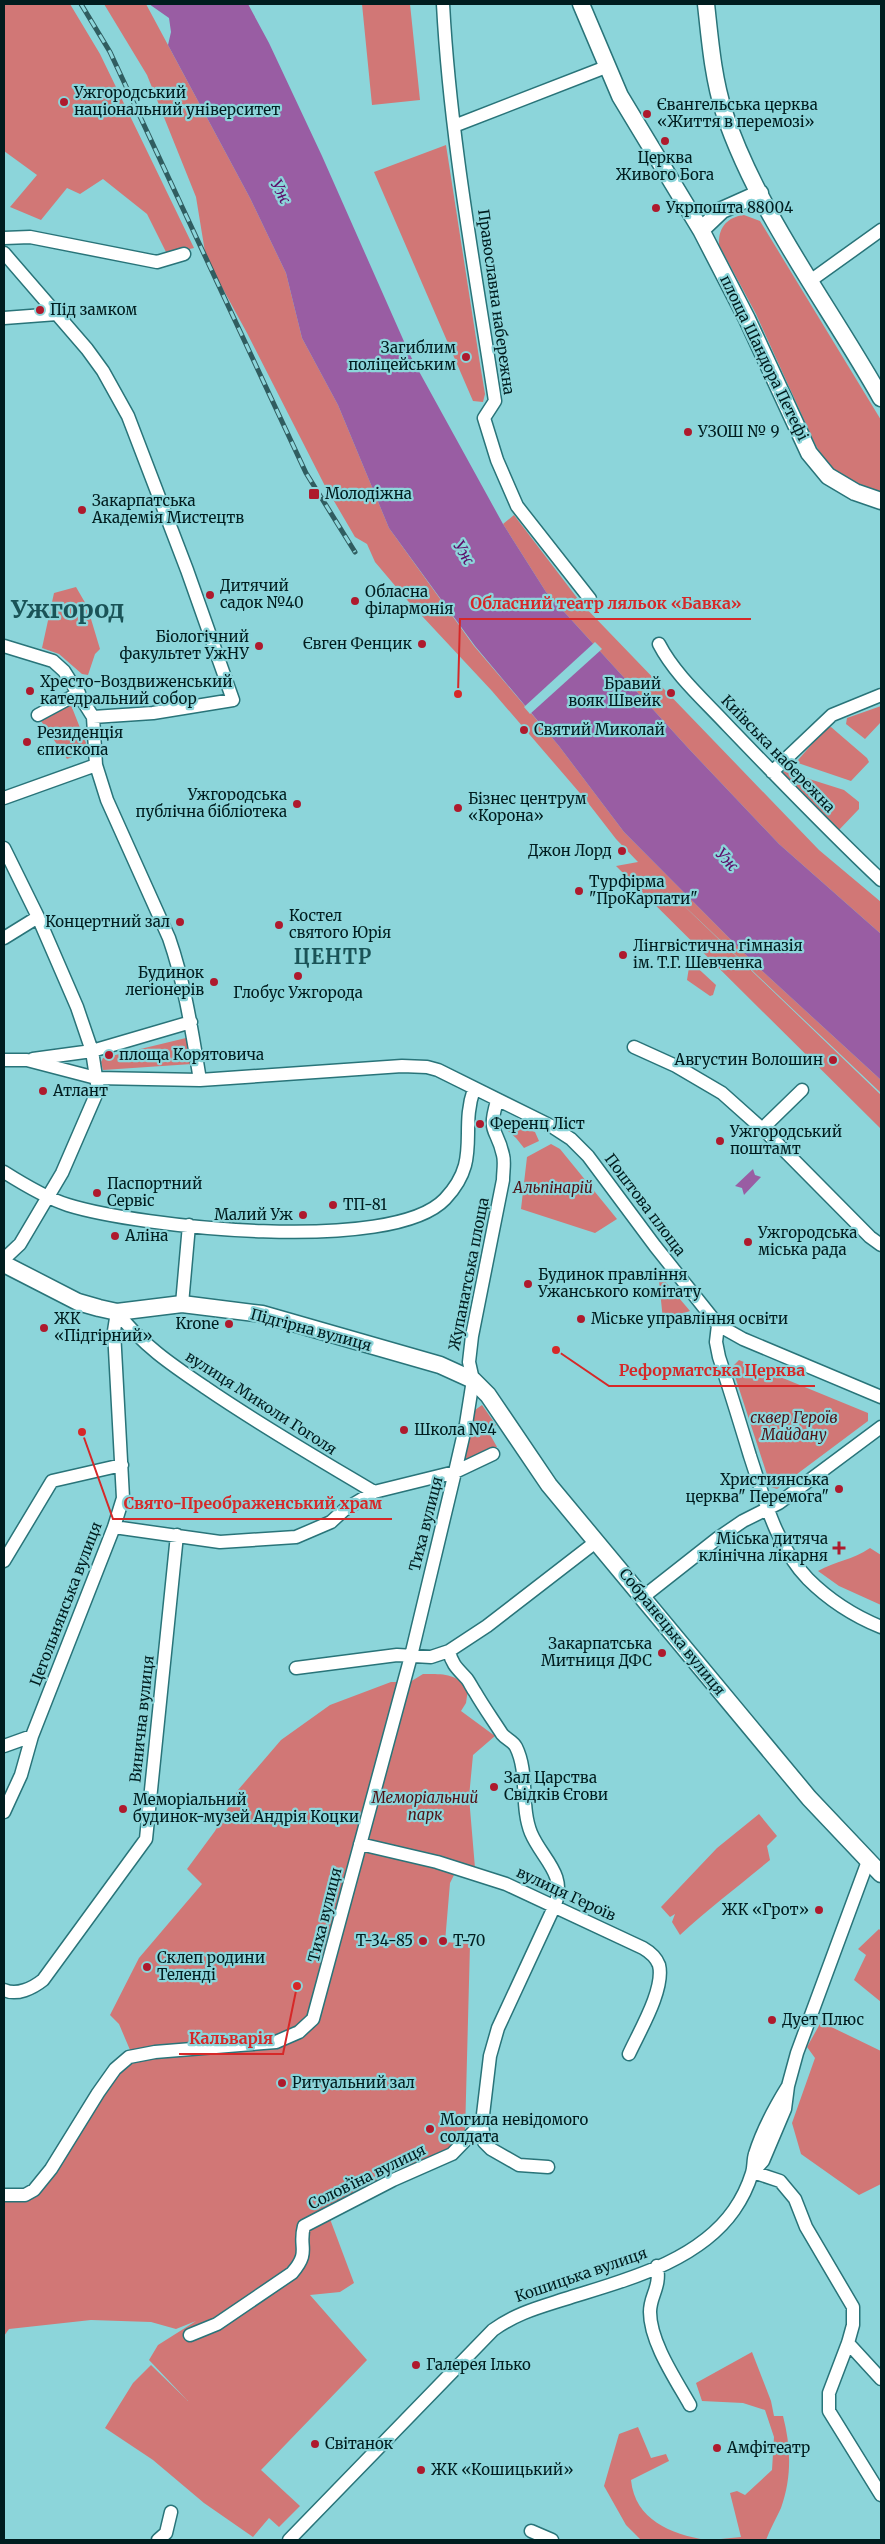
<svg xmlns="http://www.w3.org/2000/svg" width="885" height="2544" viewBox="0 0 885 2544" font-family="Merriweather,serif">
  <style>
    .green { fill: #d17776 }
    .water { fill: #995da3 }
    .pier { fill: #8cd5da }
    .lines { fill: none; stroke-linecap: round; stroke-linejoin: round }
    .minor-casing { stroke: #297479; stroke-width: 15 }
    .major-casing { stroke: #297479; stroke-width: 19 }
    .minor { stroke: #fff; stroke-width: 12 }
    .major { stroke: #fff; stroke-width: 16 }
    .rail-casing { stroke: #305d60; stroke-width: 5 }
    .rail { stroke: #8cd5da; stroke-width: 3; stroke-dasharray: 9; stroke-linecap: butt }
    .poi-dot { fill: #ae1a2d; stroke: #8cd5da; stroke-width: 2 }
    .labels { text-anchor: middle; stroke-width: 4.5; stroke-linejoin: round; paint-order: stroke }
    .poi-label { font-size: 15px; fill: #001d1f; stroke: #8cd5da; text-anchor: start }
    .street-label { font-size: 15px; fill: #001d1f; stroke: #8cd5da }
    .park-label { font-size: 15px; font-style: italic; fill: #4f1115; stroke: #8cd5da }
    .water-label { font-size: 16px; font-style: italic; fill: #5d0d69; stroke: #8cd5da }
    .district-label { font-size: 20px; font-weight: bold; letter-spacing: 1px; fill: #1a5357; stroke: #8cd5da }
    .town-label { font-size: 25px; font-weight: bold; fill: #1a5357; stroke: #8cd5da }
    .leader { fill: none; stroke: #d62828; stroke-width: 2 }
    .callout-dot { fill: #d62828; stroke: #8cd5da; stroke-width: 2 }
    .callout-label { font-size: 16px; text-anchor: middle; font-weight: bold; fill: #d62828; stroke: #8cd5da; stroke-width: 4.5; stroke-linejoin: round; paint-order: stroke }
  </style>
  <rect width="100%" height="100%" fill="#8cd5da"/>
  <!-- green -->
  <path class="green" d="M4 4H70L100 54 194 248 167 254 147 214 103 179 80 194 67 188 41 220 10 207 37 175 4 151Z
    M104 4H146L250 198 286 273 302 338 338 405 389 528 474 646 559 746 624 832 759 968 881 1080V1093L656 879 881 1095V1129L616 866 638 862 616 839 585 799 492 691 408 601 375 562 367 544 355 537 324 484 247 333 206 258 196 197 147 75Z
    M362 4H410L420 100 372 105Z
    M446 145 480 364 485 394 483 402 473 401 374 172Z
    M744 215 760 221 881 420V492C846 480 834 478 815 444L756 314 719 245C718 228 727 217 744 215Z
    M514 515 581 603 819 850 881 902V934L779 844 689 749 546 592 503 524Z
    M76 587 87 606 84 608 86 610 88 609 100 649 95 654 88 675 82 674 59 654 42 648 54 593Z
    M71 705 86 743 83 753 67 759 41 721Z
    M881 706V722L865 739 846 724 847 718Z
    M831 727 867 758 869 762 851 781 798 763V760L826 728Z
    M784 771 844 790 859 802V809L837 832 782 774Z
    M690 961 716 985 713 995 710 996 687 980Z
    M186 1038 192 1064 103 1070 101 1062 103 1058Z
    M503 1120 535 1132 539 1141 524 1148 516 1138 500 1124Z
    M551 1144 560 1149 617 1219 595 1233 521 1209 527 1157Z
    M663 1279 690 1311 663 1320 659 1281Z
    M739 1360 868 1413V1421L777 1489 771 1487 732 1367Z
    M482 1405 496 1425 488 1431 497 1447 462 1465 475 1410Z
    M870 1548 881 1555V1605L839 1586 818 1571C835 1561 853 1560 870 1548Z
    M423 1674C442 1674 456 1673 468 1689L466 1703 461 1711 495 1736 473 1755 469 1797 475 1868 459 1865 450 1883 445 1942 470 1944 465 2134 457 2135 458 2145 330 2219 354 2283 340 2292 310 2295 367 2360 261 2470 300 2506 279 2527 269 2518 253 2537 204 2503 153 2460 105 2428 133 2383 151 2365 188 2401 149 2360 158 2345 196 2321 176 2329 151 2322 91 2320 9 2329 4 2336V2198H26L117 2071 133 2057 119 2024 110 2015 139 1958 202 1884 187 1869 215 1831 238 1790 281 1740 330 1705 391 1682H410Z
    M759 1814 777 1836 767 1846 770 1860C740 1885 709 1908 680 1935L672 1922 675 1914 670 1917 661 1907 717 1848Z
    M879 1929 881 1931V2002L854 1980 866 1955 858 1949Z
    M821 2022 881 2051V2184L859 2195 801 2154 792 2123 815 2058 807 2047Z
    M752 2352 771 2401 774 2416H783C791 2447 792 2477 781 2508 776 2519 770 2529 766 2540H711L741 2537 730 2493 737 2491 745 2495 772 2470 774 2437 765 2410 743 2403 702 2401 696 2383Z
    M638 2427 651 2458 666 2454 669 2461 631 2480C635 2520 671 2534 706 2540H641L626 2525 604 2486 619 2434Z"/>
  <!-- water -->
  <path class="water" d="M149 4H248L269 43 322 156 410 355 503 524 546 592 689 749 779 844 881 934V1080L759 968 624 832 559 746 475 646 389 528 338 405 302 338 286 273 250 198 168 45 171 32 169 18Z
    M753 1169 755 1175 761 1177 744 1195 742 1188 735 1186Z"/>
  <!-- pier -->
  <path class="pier" d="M595 642 602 649 530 714 524 707Z"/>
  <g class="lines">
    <defs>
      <path id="minor" d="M443 4C450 137 475 270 495 401L484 418 497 460 517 506 590 599
        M454 126 606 67
        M4 238 30 237 157 262 184 254
        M4 253 87 349 103 371 128 416 187 570 233 700 153 713 93 717
        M810 281 881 230
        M4 318 57 314
        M659 644C675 675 705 701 728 726 778 778 828 830 881 880
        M4 646 53 661 64 671 93 717 96 765 107 800 169 938C185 984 192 1032 200 1080
        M38 715 79 693
        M772 772 832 715 881 695
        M4 798 96 765
        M4 848 38 917 77 1007 92 1051 98 1090 62 1173 20 1244 4 1259
        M4 938 38 917
        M634 1047 676 1066 722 1093 769 1135 870 1237 881 1245
        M33 1059 92 1051 191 1022
        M4 1060H27L96 1078 200 1080 402 1066 427 1067 438 1070 551 1126 571 1139 588 1156 655 1246 718 1325 743 1339 881 1397
        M762 1129 802 1090
        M4 1172C23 1184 46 1198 68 1205 139 1227 392 1255 445 1199 482 1160 459 1132 474 1089
        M182 1304 189 1225
        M117 1312C142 1345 172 1365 206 1388 260 1425 317 1458 374 1492
        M718 1325 716 1342 719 1357C730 1390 740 1423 750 1456 764 1498 776 1546 808 1579 829 1600 854 1616 881 1627
        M114 1527 220 1542 296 1537 331 1522 344 1510 374 1492 455 1472 493 1454
        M4 1561 52 1481 122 1465
        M643 1597 718 1538 743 1521 779 1503 881 1427
        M449 1651C452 1665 458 1669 467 1679 470 1683 472 1688 475 1692 483 1706 493 1720 502 1734 506 1739 513 1741 516 1747 529 1773 520 1806 531 1833 542 1859 567 1874 555 1905L498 2028 490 2056 482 2123 484 2142 491 2149 519 2165 548 2167
        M296 1668 397 1655 431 1657 449 1651 487 1626 597 1541
        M4 1746 32 1736
        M4 1812 21 1775 32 1736 114 1527 123 1498 114 1331 117 1312
        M360 1844 437 1862 506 1884 643 1948C650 1952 656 1957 659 1965 665 1989 639 2032 629 2054
        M4 1990C17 1996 33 1988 43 1980L146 1839 177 1535
        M753 2172 780 2181 795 2199 806 2227 853 2307V2325L848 2343 829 2393V2411L881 2495
        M753 2172 763 2161 785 2109 788 2086 797 2053 868 1861
        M4 2195H25L34 2190 51 2169 98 2093 115 2069 129 2057 155 2052 276 2042 299 2032 313 2019 411 1656 455 1472 466 1424 473 1380 469 1362 472 1336 503 1180C503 1172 505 1162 503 1155 497 1127 487 1135 497 1101
        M657 2266C661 2288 650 2295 650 2312 650 2342 676 2380 690 2405
        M190 2335 217 2324 292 2273C311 2251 298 2248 304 2226L393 2180 452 2154 482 2123
        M848 2343 881 2379
        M531 2531 552 2540
        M158 2540 166 2533 171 2512
        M289 2540 493 2330C517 2313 537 2308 565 2299 622 2281 697 2263 734 2210 741 2200 748 2186 752 2173 754 2167 753 2160 755 2154 762 2131 775 2107 788 2086"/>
      <path id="major" d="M581 4 620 96 701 230 747 319 809 453 828 476 855 492 881 501
        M706 4C710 40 713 78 724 112 757 212 830 307 881 398
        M701 230 722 210 760 193
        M4 1264 78 1302 99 1308 117 1312 182 1304 262 1314 440 1365 473 1380 488 1395 549 1485 809 1798 881 1874"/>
    </defs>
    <!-- minor casing -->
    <use href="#minor" class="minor-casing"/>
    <!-- major casing -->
    <use href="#major" class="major-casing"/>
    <!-- minor -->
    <use href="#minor" class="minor"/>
    <!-- major -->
    <use href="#major" class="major"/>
    <defs>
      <path id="rail" d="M81 4 110 52 306 473 355 552"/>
    </defs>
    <!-- rail casing -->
    <use href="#rail" class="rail-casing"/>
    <!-- rail -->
    <use href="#rail" class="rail"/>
  </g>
  <!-- markers -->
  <g class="poi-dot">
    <circle cx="64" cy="102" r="5"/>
    <circle cx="647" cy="114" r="5"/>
    <circle cx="665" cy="141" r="5"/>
    <circle cx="656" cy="208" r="5"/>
    <circle cx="40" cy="310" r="5"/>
    <circle cx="466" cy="357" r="5"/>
    <circle cx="688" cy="432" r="5"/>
    <rect x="308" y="488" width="12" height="12" rx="2.5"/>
    <circle cx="82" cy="510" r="5"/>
    <circle cx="210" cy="595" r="5"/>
    <circle cx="355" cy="601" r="5"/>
    <circle cx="422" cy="644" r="5"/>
    <circle cx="259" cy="646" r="5"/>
    <circle cx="30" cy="691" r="5"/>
    <circle cx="671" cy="693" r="5"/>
    <circle cx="524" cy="730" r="5"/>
    <circle cx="27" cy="742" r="5"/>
    <circle cx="297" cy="804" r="5"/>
    <circle cx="458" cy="808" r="5"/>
    <circle cx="622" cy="851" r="5"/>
    <circle cx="579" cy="891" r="5"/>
    <circle cx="180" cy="922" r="5"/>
    <circle cx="279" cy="925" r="5"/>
    <circle cx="623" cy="955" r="5"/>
    <circle cx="298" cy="976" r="5"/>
    <circle cx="214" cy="982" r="5"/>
    <circle cx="109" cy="1055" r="5"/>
    <circle cx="833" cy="1060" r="5"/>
    <circle cx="43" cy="1091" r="5"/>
    <circle cx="480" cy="1124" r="5"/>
    <circle cx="720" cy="1141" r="5"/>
    <circle cx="97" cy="1193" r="5"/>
    <circle cx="333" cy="1205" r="5"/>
    <circle cx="303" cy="1215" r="5"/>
    <circle cx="115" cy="1236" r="5"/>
    <circle cx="748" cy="1242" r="5"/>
    <circle cx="528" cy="1284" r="5"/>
    <circle cx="581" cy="1319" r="5"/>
    <circle cx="229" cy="1324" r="5"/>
    <circle cx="44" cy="1328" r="5"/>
    <circle cx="404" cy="1430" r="5"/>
    <circle cx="839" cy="1489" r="5"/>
    <path d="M836.5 1540.5h5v5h5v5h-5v5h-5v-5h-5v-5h5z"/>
    <circle cx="662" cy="1653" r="5"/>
    <circle cx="494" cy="1787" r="5"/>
    <circle cx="123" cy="1809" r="5"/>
    <circle cx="819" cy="1910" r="5"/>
    <circle cx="423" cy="1941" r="5"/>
    <circle cx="443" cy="1941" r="5"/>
    <circle cx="147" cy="1967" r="5"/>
    <circle cx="772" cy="2020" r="5"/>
    <circle cx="282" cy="2083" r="5"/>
    <circle cx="430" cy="2129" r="5"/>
    <circle cx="416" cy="2365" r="5"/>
    <circle cx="315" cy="2444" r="5"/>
    <circle cx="717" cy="2448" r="5"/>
    <circle cx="421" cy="2470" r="5"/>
  </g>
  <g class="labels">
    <!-- poi labels -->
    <g class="poi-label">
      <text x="74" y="98">Ужгородський<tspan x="74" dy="17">національний університет</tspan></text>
      <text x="657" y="110">Євангельська церква<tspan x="657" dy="17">«Життя в перемозі»</tspan></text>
      <text x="665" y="163" text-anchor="middle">Церква<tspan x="665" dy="17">Живого Бога</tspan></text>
      <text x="666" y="213">Укрпошта 88004</text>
      <text x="50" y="315">Під замком</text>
      <text x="456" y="353" text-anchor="end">Загиблим<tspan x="456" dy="17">поліцейським</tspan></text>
      <text x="698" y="437">УЗОШ № 9</text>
      <text x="325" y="499">Молодіжна</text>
      <text x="92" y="506">Закарпатська<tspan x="92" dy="17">Академія Мистецтв</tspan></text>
      <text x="220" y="591">Дитячий<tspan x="220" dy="17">садок №40</tspan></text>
      <text x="365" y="597">Обласна<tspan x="365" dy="17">філармонія</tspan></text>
      <text x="249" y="642" text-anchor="end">Біологічний<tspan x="249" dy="17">факультет УжНУ</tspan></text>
      <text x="412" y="649" text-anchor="end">Євген Фенцик</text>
      <text x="40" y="687">Хресто-Воздвиженський<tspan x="40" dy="17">катедральний собор</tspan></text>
      <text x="661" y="689" text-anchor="end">Бравий<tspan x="661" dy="17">вояк Швейк</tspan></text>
      <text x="534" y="735">Святий Миколай</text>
      <text x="37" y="738">Резиденція<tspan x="37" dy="17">єпископа</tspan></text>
      <text x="287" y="800" text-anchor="end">Ужгородська<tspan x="287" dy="17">публічна бібліотека</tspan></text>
      <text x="468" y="804">Бізнес центрум<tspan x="468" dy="17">«Корона»</tspan></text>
      <text x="612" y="856" text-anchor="end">Джон Лорд</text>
      <text x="589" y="887">Турфірма<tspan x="589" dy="17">"ПроКарпати"</tspan></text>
      <text x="289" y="921">Костел<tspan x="289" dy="17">святого Юрія</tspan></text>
      <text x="170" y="927" text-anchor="end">Концертний зал</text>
      <text x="633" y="951">Лінгвістична гімназія<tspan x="633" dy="17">ім. Т.Г. Шевченка</tspan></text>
      <text x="204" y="978" text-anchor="end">Будинок<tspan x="204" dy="17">легіонерів</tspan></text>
      <text x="298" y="998" text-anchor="middle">Глобус Ужгорода</text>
      <text x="119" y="1060">площа Корятовича</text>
      <text x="823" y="1065" text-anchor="end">Августин Волошин</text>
      <text x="53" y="1096">Атлант</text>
      <text x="490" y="1129">Ференц Ліст</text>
      <text x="730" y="1137">Ужгородський<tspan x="730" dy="17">поштамт</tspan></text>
      <text x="107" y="1189">Паспортний<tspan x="107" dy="17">Сервіс</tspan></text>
      <text x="343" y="1210">ТП-81</text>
      <text x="293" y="1220" text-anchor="end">Малий Уж</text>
      <text x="758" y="1238">Ужгородська<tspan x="758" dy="17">міська рада</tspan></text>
      <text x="125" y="1241">Аліна</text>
      <text x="538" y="1280">Будинок правління<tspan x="538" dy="17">Ужанського комітату</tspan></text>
      <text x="54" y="1324">ЖК<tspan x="54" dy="17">«Підгірний»</tspan></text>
      <text x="591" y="1324">Міське управління освіти</text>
      <text x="219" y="1329" text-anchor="end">Krone</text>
      <text x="414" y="1435">Школа №4</text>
      <text x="829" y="1485" text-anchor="end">Християнська<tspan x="829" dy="17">церква" Перемога"</tspan></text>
      <text x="828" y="1544" text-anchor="end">Міська дитяча<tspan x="828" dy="17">клінічна лікарня</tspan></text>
      <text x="652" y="1649" text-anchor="end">Закарпатська<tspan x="652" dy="17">Митниця ДФС</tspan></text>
      <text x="504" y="1783">Зал Царства<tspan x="504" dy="17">Свідків Єгови</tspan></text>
      <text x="133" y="1805">Меморіальний<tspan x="133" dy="17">будинок-музей Андрія Коцки</tspan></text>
      <text x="809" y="1915" text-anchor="end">ЖК «Грот»</text>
      <text x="413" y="1946" text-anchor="end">Т-34-85</text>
      <text x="453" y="1946">Т-70</text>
      <text x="157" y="1963">Склеп родини<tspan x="157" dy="17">Теленді</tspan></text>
      <text x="782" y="2025">Дует Плюс</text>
      <text x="292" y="2088">Ритуальний зал</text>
      <text x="440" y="2125">Могила невідомого<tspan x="440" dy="17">солдата</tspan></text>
      <text x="426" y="2370">Галерея Ілько</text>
      <text x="325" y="2449">Світанок</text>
      <text x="727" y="2453">Амфітеатр</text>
      <text x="431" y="2475">ЖК «Кошицький»</text>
    </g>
    <!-- street labels -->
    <g class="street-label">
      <text transform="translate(496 302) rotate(82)" y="5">Православна набережна</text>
      <text transform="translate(764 358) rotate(64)" y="5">площа Шандора Петефі</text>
      <text transform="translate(778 754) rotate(46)" y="5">Київська набережна</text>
      <text transform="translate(645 1205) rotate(53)" y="5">Поштова площа</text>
      <text transform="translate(469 1274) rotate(-79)" y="5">Жупанатська площа</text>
      <text transform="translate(311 1330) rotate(15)" y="5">Підгірна вулиця</text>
      <text transform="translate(261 1403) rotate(33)" y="5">вулиця Миколи Гоголя</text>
      <text transform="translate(426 1524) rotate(-76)" y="5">Тиха вулиця</text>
      <text transform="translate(66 1604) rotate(-69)" y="5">Цегольнянська вулиця</text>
      <text transform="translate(672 1632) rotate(51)" y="5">Собранецька вулиця</text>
      <text transform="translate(142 1719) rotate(-84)" y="5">Винична вулиця</text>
      <text transform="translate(566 1894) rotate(25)" y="5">вулиця Героїв</text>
      <text transform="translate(325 1915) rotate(-76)" y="5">Тиха вулиця</text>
      <text transform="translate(367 2177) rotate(-26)" y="5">Соловʼїна вулиця</text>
      <text transform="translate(581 2275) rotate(-19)" y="5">Кошицька вулиця</text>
    </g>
    <!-- park labels -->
    <g class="park-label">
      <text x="553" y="1193">Альпінарій</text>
      <text x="794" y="1423">сквер Героїв<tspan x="794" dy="17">Майдану</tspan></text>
      <text x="425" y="1803">Меморіальний<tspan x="425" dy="17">парк</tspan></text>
    </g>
    <!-- water labels -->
    <g class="water-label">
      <text transform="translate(281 191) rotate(63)" y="6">Уж</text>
      <text transform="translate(464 552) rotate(59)" y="6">Уж</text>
      <text transform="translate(727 859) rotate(47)" y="6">Уж</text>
    </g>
    <!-- district labels -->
    <g class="district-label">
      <text x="333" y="964">ЦЕНТР</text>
    </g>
    <!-- town labels -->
    <g class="town-label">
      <text x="68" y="618">Ужгород</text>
    </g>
  </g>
  <!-- callouts -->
  <path class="leader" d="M458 694L460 619H751M556 1350L609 1386H815M82 1432L113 1519H392M297 1986L283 2054H179"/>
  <g class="callout-dot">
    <circle cx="458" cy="694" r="5"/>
    <circle cx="556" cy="1350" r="5"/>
    <circle cx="82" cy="1432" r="5"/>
    <circle cx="297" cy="1986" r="5"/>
  </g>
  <g class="callout-label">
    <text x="606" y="609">Обласний театр ляльок «Бавка»</text>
    <text x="712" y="1376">Реформатська Церква</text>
    <text x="253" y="1509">Свято-Преображенський храм</text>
    <text x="231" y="2044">Кальварія</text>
  </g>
  <!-- border -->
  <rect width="885" height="2544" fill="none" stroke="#001d1f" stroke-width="10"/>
</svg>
